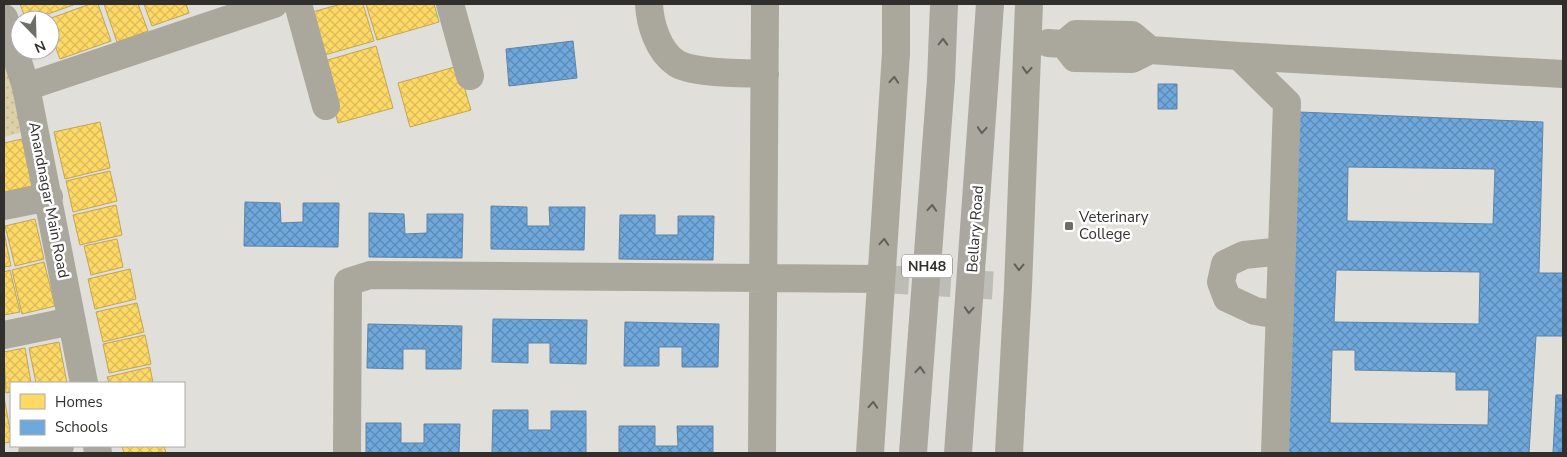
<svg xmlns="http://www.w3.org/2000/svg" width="1567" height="457" viewBox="0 0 1567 457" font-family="'Nunito Sans',sans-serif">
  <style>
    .grass { fill: url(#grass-dots) }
    .homes { fill: url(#homes-cross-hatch); stroke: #c1a654 }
    .schools { fill: url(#schools-cross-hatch); stroke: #5c84a7; fill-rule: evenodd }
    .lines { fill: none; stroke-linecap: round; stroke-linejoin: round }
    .minor-tunnel { stroke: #bdbcb6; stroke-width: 28; stroke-dasharray: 28 14; stroke-linecap: butt }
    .minor { stroke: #aaa89d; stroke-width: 28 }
    .highway { stroke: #a9a79e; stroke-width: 28 }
    .oneway { stroke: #605f59 }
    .oneway2 { stroke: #615f59 }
    .poi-dot { fill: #6e6d68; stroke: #fff; stroke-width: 2 }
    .labels { text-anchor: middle; stroke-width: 5; stroke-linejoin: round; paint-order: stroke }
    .shield { fill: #fff; stroke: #6e6d6b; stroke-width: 1 }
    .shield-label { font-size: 14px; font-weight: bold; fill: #302f2b }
    .street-label { font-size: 15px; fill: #302f2b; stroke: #fff }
    .poi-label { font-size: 15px; fill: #302f2b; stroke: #fff; text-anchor: start }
  </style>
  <defs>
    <pattern id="grass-dots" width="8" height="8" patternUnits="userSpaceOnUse" patternTransform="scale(1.25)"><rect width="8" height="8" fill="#dbd0a8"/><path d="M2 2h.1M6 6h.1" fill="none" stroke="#bcb391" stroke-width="1.8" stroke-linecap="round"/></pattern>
    <pattern id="homes-cross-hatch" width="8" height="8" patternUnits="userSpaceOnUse" patternTransform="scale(1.25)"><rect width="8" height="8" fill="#ffd966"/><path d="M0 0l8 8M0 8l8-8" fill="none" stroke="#dbbb59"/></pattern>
    <pattern id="schools-cross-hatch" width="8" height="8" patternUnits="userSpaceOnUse" patternTransform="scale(1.25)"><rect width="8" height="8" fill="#6fa8dc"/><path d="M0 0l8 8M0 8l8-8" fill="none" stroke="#5c89b3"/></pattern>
  </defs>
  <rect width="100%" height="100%" fill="#e0dfd9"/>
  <!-- grass -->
  <path class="grass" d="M4 58 15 94 23 132 4 137Z"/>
  <!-- homes -->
  <path class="homes" d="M20 4H76L31 20H26Z
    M90 4H98L111 41 60 59 50 32V20H46Z
    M104 4H138L148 31 117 42Z
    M144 4H186L189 13 152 26Z
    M341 4H363L374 41 321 56 309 13Z
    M366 4H434L439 22 377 40Z
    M376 46 393 108 338 123 321 62Z
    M458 66 471 110 410 127 398 83Z
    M100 122 110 168 65 179 54 132Z
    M22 139 32 186 4 192V143Z
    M110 171 117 201 73 212 66 181Z
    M116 205 122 235 80 245 73 215Z
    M35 219 44 259 15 266 5 226Z
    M4 232 11 266 4 267Z
    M117 239 123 267 91 275 84 246Z
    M44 262 55 306 22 314 12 270Z
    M130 269 136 299 95 309 88 279Z
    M10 270 20 312 4 315V272Z
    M137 303 144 332 103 342 96 312Z
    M145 335 151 364 109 373 103 344Z
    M59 342 67 383H36L29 348Z
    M25 348 31 383H11V392L6 393 4 352Z
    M150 367 153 383H109L107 377Z
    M4 397 11 436V442L4 443Z
    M122 446H164L166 453H124Z"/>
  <!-- schools -->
  <path class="schools" d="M573 41 577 78 509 86 506 49Z
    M1158 84H1177V109H1158Z
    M1299 112 1543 122 1539 273H1563V336H1536L1529 453H1284ZM1348 167 1495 169 1493 224 1347 221ZM1336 270 1480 272 1479 324 1334 322ZM1332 350H1355V370L1456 372V390H1489L1488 425 1330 423Z
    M245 202 280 203 281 223 303 222V203H339L338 247 244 246Z
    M491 206 527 207V226H550L549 207H585L584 250 491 249Z
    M369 213 404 214 405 234 427 233V214H463L462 258 369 257Z
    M620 215H655V235H678V216H714L713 260 619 259Z
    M493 319 587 320 586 364 550 363V343H528V363L492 362Z
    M625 322 719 324 718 367H682V347H659V366H624Z
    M368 324 462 326 461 369H426V349H403V369L367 368Z
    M1556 395H1563V453H1553Z
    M493 410H528V430H551V411H586V453H492Z
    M366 423H401V443H424V424H460L459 453H366Z
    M619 426H655V446H678L677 426H713V453H619Z"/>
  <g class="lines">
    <!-- minor-tunnel -->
    <path class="minor-tunnel" d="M881 279 1018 287"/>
    <!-- minor -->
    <path class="minor" d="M298 4 326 106
      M450 4 470 76
      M649 4C650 24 658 51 676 63 693 74 744 73 765 74
      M4 18 26 87 84 383
      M1048 43 1064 44 1076 34 1132 35 1150 50
      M1064 44 1075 58 1132 59 1150 50 1239 56 1287 103 1275 453
      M1239 56 1563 74
      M26 87 274 4
      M4 206 49 197
      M1280 315 1255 311 1227 298 1221 282 1225 264 1244 255 1282 251
      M4 335 72 321
      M97 446 98 453
      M32 453 60 446
      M347 453 348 282 370 275 881 279
      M762 453 765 4
      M870 453 896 53V4
      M1009 453 1018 287 1029 4"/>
    <!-- highway -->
    <path class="highway" d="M913 453 941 80 944 4
      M958 453 990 4"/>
  </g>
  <!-- one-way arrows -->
  <defs><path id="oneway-chevron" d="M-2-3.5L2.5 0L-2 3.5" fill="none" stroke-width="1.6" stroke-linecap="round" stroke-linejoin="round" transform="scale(1.25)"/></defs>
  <g class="oneway">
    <use href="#oneway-chevron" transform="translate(943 42) rotate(-88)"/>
    <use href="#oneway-chevron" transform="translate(982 130) rotate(94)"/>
    <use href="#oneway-chevron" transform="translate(932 208) rotate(-86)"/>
    <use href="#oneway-chevron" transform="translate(969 310) rotate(94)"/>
    <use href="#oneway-chevron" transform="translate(920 370) rotate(-86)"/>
  </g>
  <g class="oneway2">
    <use href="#oneway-chevron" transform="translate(1027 70) rotate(94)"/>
    <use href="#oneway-chevron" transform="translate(894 80) rotate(-86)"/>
    <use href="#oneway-chevron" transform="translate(884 242) rotate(-86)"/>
    <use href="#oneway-chevron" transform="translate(1019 267) rotate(91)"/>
    <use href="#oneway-chevron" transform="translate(873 405) rotate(-86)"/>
  </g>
  <!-- markers -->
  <rect class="poi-dot" x="1064" y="221" width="10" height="10" rx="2.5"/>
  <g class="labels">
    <!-- shield labels -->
    <rect class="shield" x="902" y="254.5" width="50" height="23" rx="4"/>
    <g class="shield-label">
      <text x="927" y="271">NH48</text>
    </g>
    <!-- street labels -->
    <g class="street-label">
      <text transform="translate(49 200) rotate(79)" y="5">Anandnagar Main Road</text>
      <text transform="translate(975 229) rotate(-86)" y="5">Bellary Road</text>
    </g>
    <!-- poi labels -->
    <g class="poi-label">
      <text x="1079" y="222">Veterinary<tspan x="1079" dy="17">College</tspan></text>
    </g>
  </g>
  <!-- border -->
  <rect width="1567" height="457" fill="none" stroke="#302f2b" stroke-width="10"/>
  <!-- legend -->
  <rect x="10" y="382" width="175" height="65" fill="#ffffff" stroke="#acacaa"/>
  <rect x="20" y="394" width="25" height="15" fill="#ffd966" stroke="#acacaa"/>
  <text x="55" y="407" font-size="15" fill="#302f2b">Homes</text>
  <rect x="20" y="420" width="25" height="15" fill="#6fa8dc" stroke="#acacaa"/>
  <text x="55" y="432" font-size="15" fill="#302f2b">Schools</text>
  <!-- north arrow -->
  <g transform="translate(35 35) rotate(157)"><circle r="24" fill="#ffffff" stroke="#acacaa"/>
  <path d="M0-4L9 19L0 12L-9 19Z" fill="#6e6d68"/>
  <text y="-8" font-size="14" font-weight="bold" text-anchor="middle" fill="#302f2b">N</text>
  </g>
</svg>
